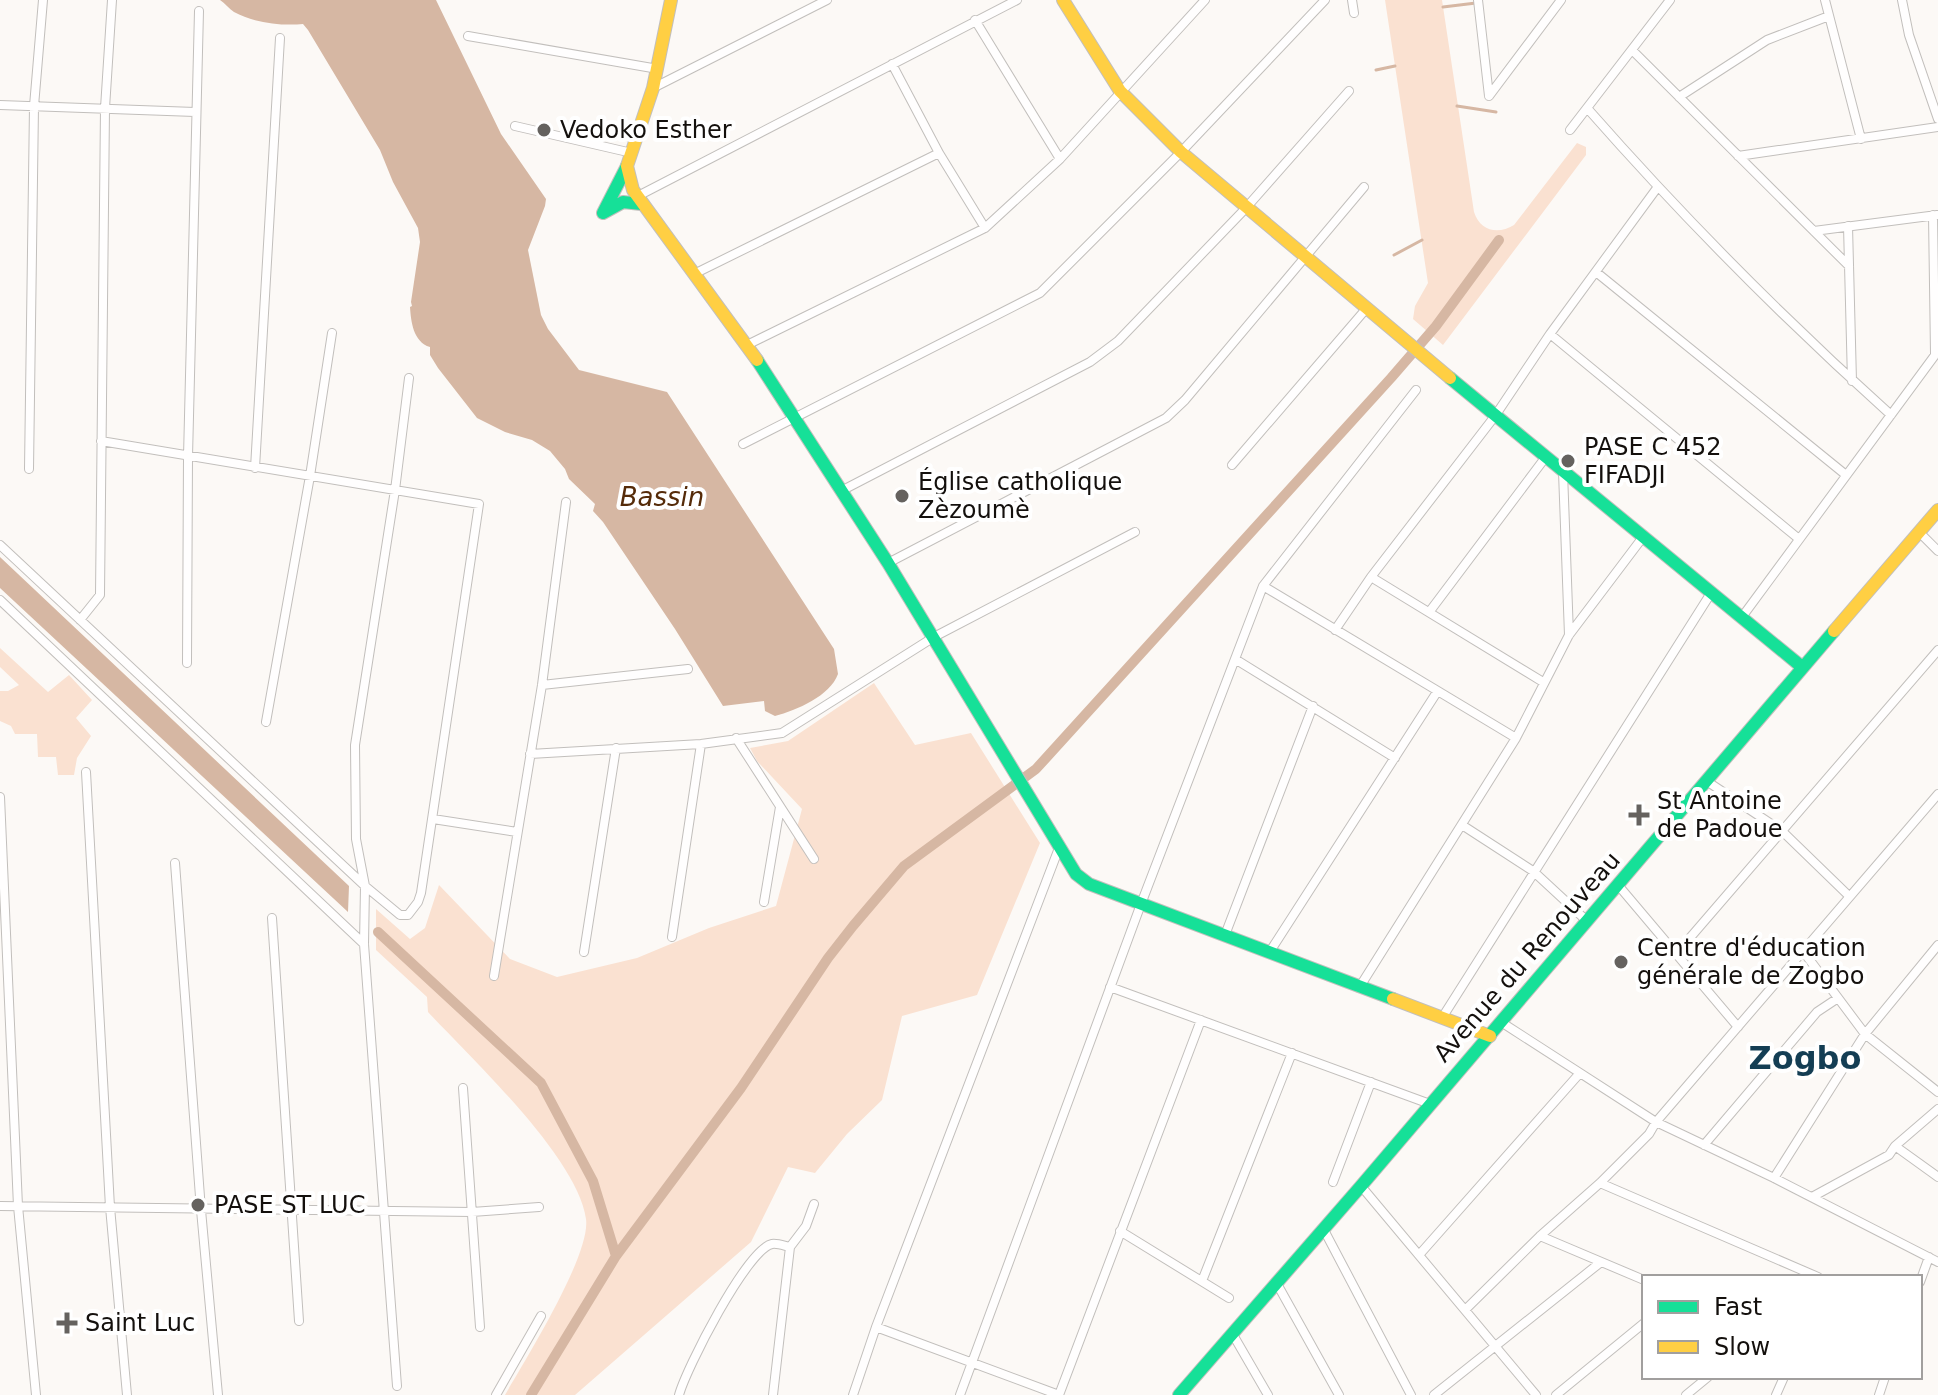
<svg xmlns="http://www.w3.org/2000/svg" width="1938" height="1395" viewBox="0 0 1938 1395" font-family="'DejaVu Sans',sans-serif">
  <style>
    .green { fill: #fae1d1 }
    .water { fill: #d6b7a3 }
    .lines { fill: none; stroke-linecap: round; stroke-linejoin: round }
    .stream { stroke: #d6b7a3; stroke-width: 3 }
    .canal { stroke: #d6b7a3; stroke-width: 10 }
    .street-casing { stroke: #c2bfbc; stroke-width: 10 }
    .fast-casing { stroke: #c2bfbc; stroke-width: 14 }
    .slow-casing { stroke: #c2bfbc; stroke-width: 14 }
    .street { stroke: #fffefe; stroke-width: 8 }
    .fast { stroke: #16e098; stroke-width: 12 }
    .slow { stroke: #ffcf43; stroke-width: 12 }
    .poi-dot { fill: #65625f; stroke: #fff; stroke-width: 3 }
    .labels { text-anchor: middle; stroke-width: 8; stroke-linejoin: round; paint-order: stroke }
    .poi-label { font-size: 24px; fill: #14100d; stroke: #fff; text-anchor: start }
    .street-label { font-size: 24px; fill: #14100d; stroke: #fff }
    .water-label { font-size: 26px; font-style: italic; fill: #552b09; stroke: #fff }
    .district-label { font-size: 32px; font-weight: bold; fill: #143e54; stroke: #fff }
  </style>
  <rect width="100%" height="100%" fill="#fcf9f6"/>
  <!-- green -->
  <path class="green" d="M1385 0H1442L1474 212C1480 231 1498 235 1514 225L1577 143 1586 147V155L1443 345 1413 319 1415 306 1428 283Z
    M0 648 48 692 69 675 92 700 76 718 91 736 77 758 74 775H58L56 757H38L37 734H15L11 726 0 721V691H8L19 685 0 667Z
    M874 683 915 745 971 733 1040 843 977 995 902 1016 882 1100 847 1134 815 1173 788 1167 751 1242 575 1395H505C525 1360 591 1255 586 1219 578 1158 471 1058 428 1012L427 997 376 950V909L410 939 425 928 439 885 510 959 557 977 637 958 709 928 776 906 802 809 757 761 750 748 788 741Z"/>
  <!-- water -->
  <path class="water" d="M220 0H436L501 134 546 199 545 206 528 250 541 315 548 329 579 370 667 392 834 649 838 674C830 696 797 710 775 716L765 711 764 701 723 706 675 629 603 522 593 511 595 504 569 479 565 469 550 451 532 440 505 432 477 418 438 368 430 355V347C413 342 411 321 410 307L412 306 411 302 420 242 418 228 393 182 380 150 308 30 303 24C282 26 254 23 234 12 229 9 225 3 220 0Z
    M0 557 349 886 348 912 0 588Z"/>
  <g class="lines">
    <!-- stream -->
    <path class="stream" d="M1443 7 1476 3
      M1376 70 1395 66
      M1457 106 1496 112
      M1394 255 1422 240"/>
    <!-- canal -->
    <path class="canal" d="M378 932 541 1083 593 1181 616 1256
      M531 1395 616 1256 741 1088 828 958 853 926 904 866 1036 769 1391 378 1436 326 1499 240"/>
    <defs>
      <path id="street" d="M1352 0 1354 13
        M1478 0 1489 96
        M1825 0 1861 139
        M1902 0 1909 35 1938 119
        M975 20 1060 159
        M468 36 658 69
        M1632 50 1849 266
        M892 64 939 153 985 228
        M653 88 827 0
        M1489 96 1561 0
        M1679 97 1767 40 1829 16
        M0 105 195 112
        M1587 108C1682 216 1784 319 1891 415
        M515 126 632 153
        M1570 130 1670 0
        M1738 156 1938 127
        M636 197 1017 0
        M1933 215 1935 354
        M1848 226 1852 381
        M1814 231 1937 215
        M1596 272 1846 475
        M696 273 939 153
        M1550 334 1799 539
        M747 345 985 228 1060 159 1205 0
        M743 444 1040 293 1181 152 1325 0
        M1232 465 1366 309
        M255 468 280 38
        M29 469 34 106 43 0
        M1563 472 1569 635
        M841 491 1090 362 1118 341 1245 209 1349 91
        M1920 533 1938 551
        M0 545 365 886 400 915H408L418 902 421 893 479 504 101 441
        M888 563 1166 418 1185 400 1364 187
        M1371 577 1543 682
        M1263 586 1516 738
        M0 600 364 944
        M1430 611 1545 458
        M1742 617 1938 351
        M80 620 100 595 105 108 112 0
        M1335 630 1371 577 1495 416 1550 334 1657 188
        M1235 659 1395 758
        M187 663 188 457 199 11
        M542 685 688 669
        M266 722 310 476 332 333
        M736 738 814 859
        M530 754 701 744 782 733 934 637 1135 532
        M86 772 110 1207 127 1395
        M1705 780 1782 831 1849 896
        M0 797 18 1206 36 1395
        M433 819 517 832
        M1462 825 1533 871 1587 921
        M175 863 201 1210 218 1395
        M1618 885 1738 1027
        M764 902 780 807
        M272 918 299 1321
        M1225 935 1313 706
        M672 937 701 744
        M1803 951 1865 1034 1938 1092
        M584 952 616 748
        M1269 953 1437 692
        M1676 954 1938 650
        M494 976 542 685 566 502
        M1110 987 1430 1104
        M1359 988 1516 738 1569 635 1643 537
        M1442 1018 1711 593
        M1501 1022 1656 1122 1774 1178 1938 1262
        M463 1088 480 1327
        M1704 1145 1817 1012 1838 998
        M1895 1146 1938 1177
        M1774 1178 1865 1034 1938 945
        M1333 1182 1371 1082
        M1600 1183 1818 1277
        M1361 1186 1536 1395
        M1812 1197 1889 1155 1895 1146 1938 1109
        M0 1206 472 1212 539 1207
        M1324 1230 1411 1395
        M1120 1231 1229 1298
        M1540 1236 1644 1280
        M1419 1255 1580 1073
        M1202 1281 1292 1053
        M1276 1282 1339 1395
        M1920 1282 1929 1257
        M1465 1310 1540 1236 1600 1183 1649 1134 1656 1122 1938 794
        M876 1327 1059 1395
        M1232 1333 1268 1395
        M397 1386 364 944 365 886 356 839 355 745 395 490 409 378
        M496 1395 541 1316
        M679 1395C686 1369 747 1249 772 1244 777 1243 785 1246 790 1247
        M773 1395 790 1247 806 1226 814 1204
        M853 1395 876 1327 1059 848
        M960 1395 1141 904 1263 586 1416 390
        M1059 1395 1201 1020
        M1434 1395 1601 1262
        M1556 1395 1644 1323
        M1686 1395 1708 1377
        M1776 1395 1784 1377
        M1879 1395 1885 1377"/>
      <path id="fast" d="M603 213 627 166
        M603 213 623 202 641 204
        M757 360 888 563 1076 874 1089 884 1393 999
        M1450 378 1802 667
        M1179 1395 1361 1186 1834 631"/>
      <path id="slow" d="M671 0 653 88 627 166 633 190 757 360
        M1063 0 1120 91 1181 152 1450 378
        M1834 631 1938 510
        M1393 999 1490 1036"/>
    </defs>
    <!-- street casing -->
    <use href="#street" class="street-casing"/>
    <!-- fast casing -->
    <use href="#fast" class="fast-casing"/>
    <!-- slow casing -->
    <use href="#slow" class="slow-casing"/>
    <!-- street -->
    <use href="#street" class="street"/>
    <!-- fast -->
    <use href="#fast" class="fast"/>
    <!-- slow -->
    <use href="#slow" class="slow"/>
  </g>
  <!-- markers -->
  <g class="poi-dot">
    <circle cx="544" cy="130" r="8"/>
    <circle cx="1568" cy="461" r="8"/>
    <circle cx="902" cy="496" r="8"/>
    <path d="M1635 803h8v8h8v8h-8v8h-8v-8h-8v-8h8z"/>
    <circle cx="1621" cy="962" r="8"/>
    <circle cx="198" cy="1205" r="8"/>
    <path d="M63 1311h8v8h8v8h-8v8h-8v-8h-8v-8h8z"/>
  </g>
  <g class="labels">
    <!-- poi labels -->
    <g class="poi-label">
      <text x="560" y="138">Vedoko Esther</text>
      <text x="1584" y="455">PASE C 452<tspan x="1584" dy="28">FIFADJI</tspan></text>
      <text x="918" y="490">Église catholique<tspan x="918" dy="28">Zèzoumè</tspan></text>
      <text x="1657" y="809">St Antoine<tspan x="1657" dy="28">de Padoue</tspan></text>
      <text x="1637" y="956">Centre d'éducation<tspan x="1637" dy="28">générale de Zogbo</tspan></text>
      <text x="214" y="1213">PASE ST LUC</text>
      <text x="85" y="1331">Saint Luc</text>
    </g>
    <!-- street labels -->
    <g class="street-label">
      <text transform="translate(1527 957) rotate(-49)" y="8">Avenue du Renouveau</text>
    </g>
    <!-- water labels -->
    <g class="water-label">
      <text x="662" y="506">Bassin</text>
    </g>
    <!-- district labels -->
    <g class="district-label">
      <text x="1805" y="1069">Zogbo</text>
    </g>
  </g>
  <!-- legend -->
  <rect x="1642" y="1275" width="280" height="104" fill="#ffffff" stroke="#a19f9e" stroke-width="2"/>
  <rect x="1658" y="1301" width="40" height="12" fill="#16e098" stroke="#a19f9e" stroke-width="2"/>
  <text x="1714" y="1315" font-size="24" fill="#14100d">Fast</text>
  <rect x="1658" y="1341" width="40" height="12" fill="#ffcf43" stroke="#a19f9e" stroke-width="2"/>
  <text x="1714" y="1355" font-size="24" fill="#14100d">Slow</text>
</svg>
